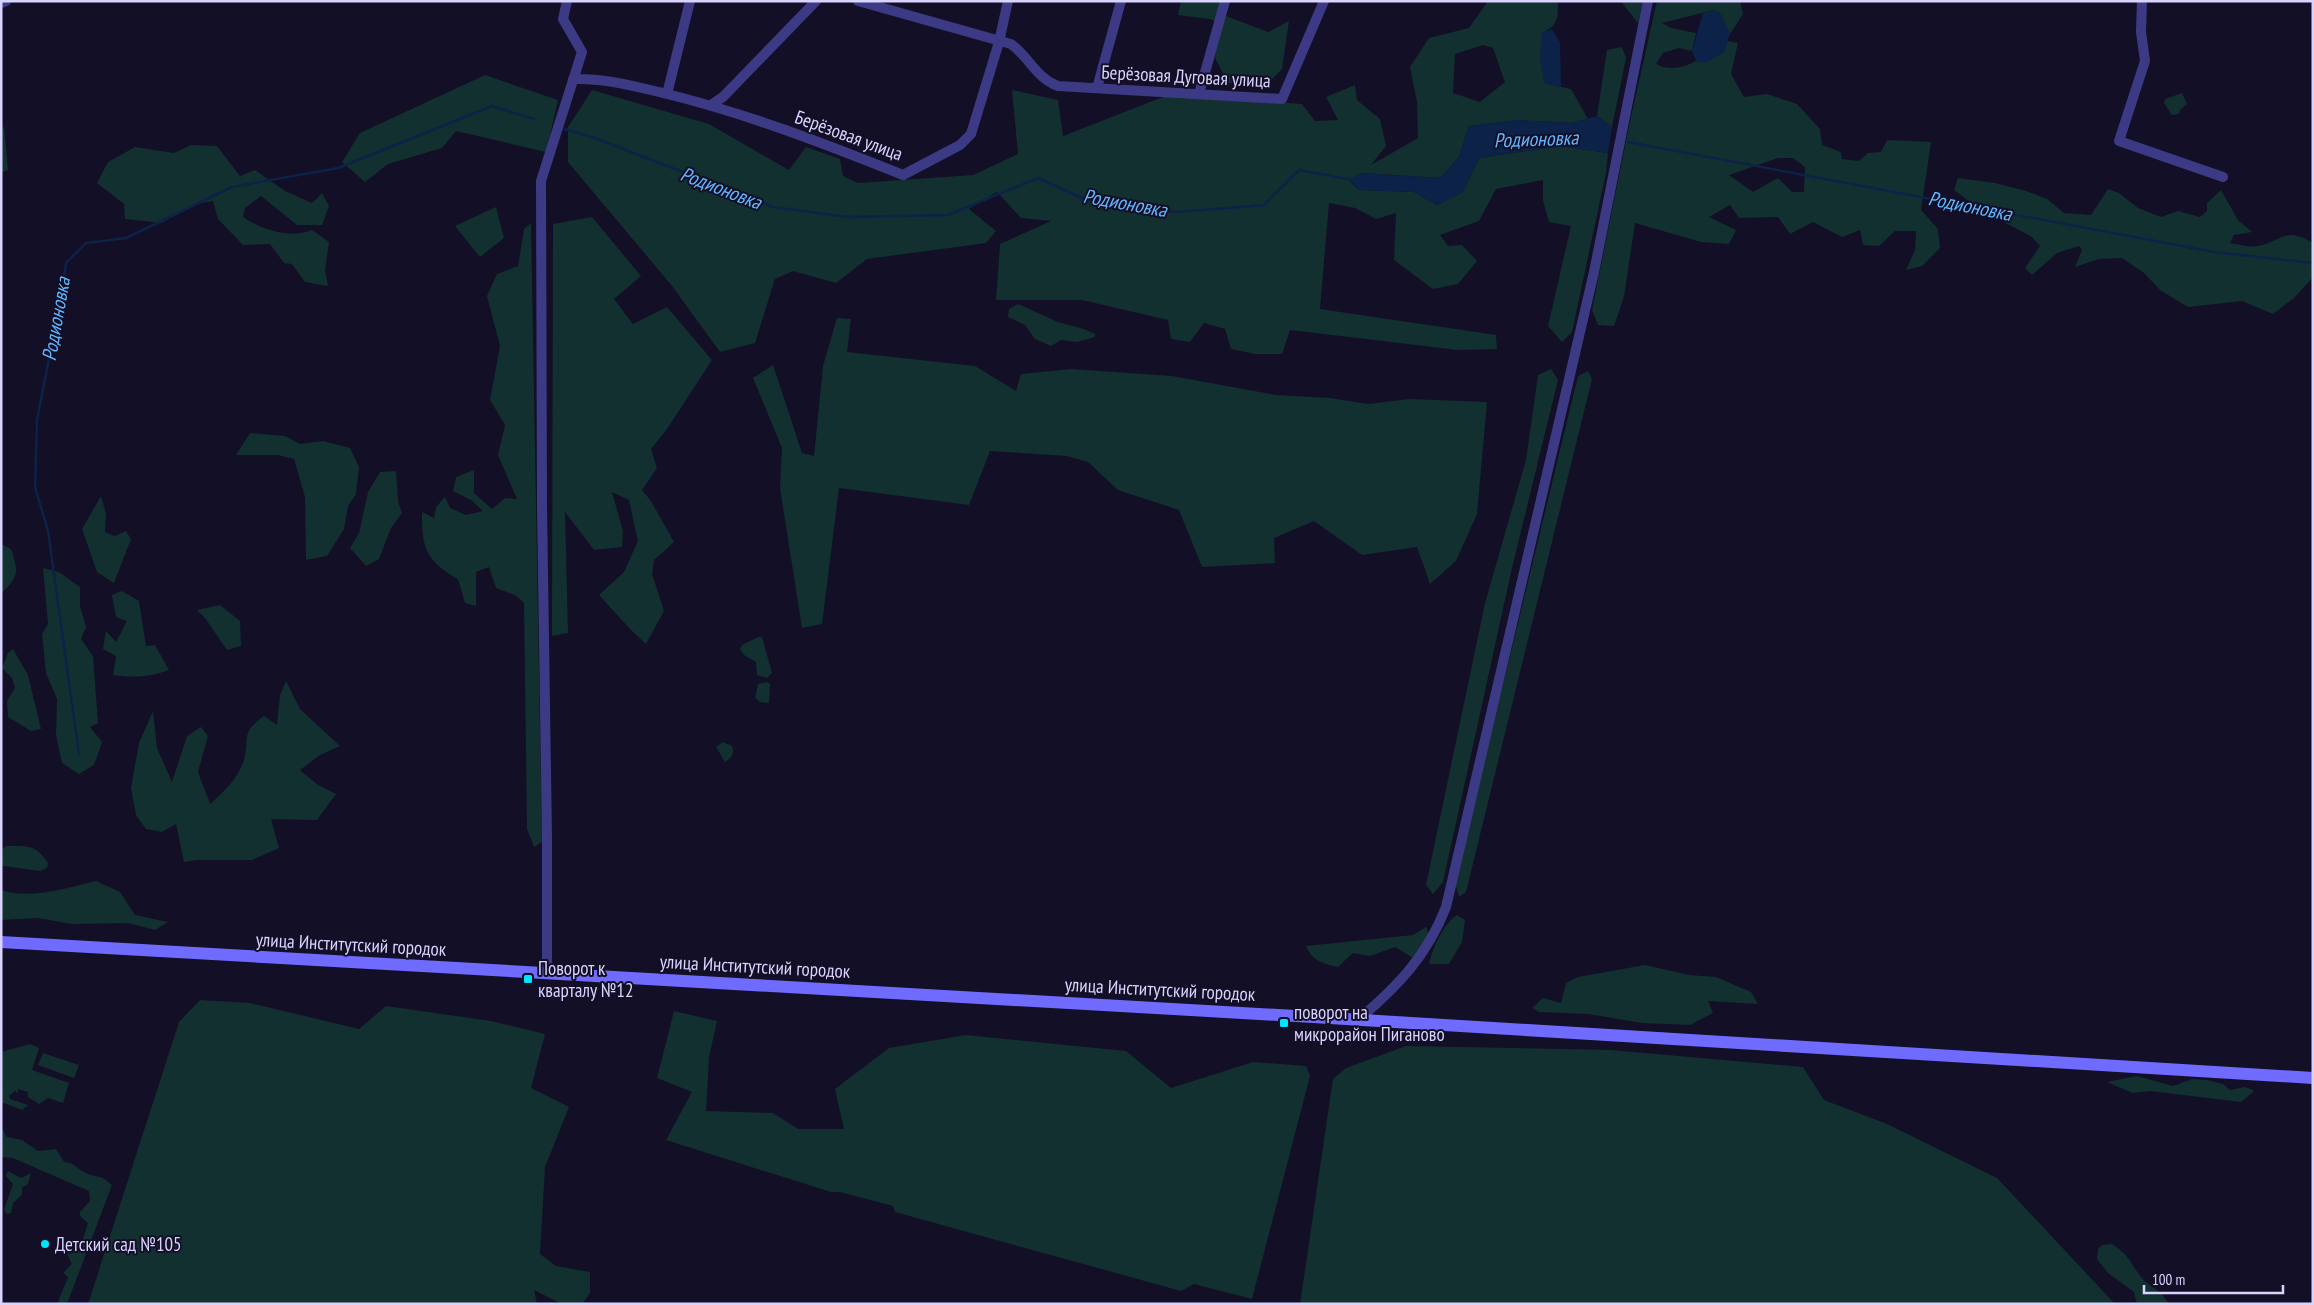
<svg xmlns="http://www.w3.org/2000/svg" width="2314" height="1305" viewBox="0 0 2314 1305" font-family="'PT Sans Narrow',sans-serif">
  <style>
    .green { fill: #12302f; fill-rule: evenodd }
    .water { fill: #0c2248 }
    .lines { fill: none; stroke-linecap: round; stroke-linejoin: round }
    .stream { stroke: #0c2248; stroke-width: 2.5 }
    .street { stroke: #3d3a85; stroke-width: 10 }
    .secondary { stroke: #6f6bff; stroke-width: 12 }
    .poi-dot { fill: #00e5ff; stroke: #130f26; stroke-width: 2 }
    .labels { text-anchor: middle; stroke-width: 4; stroke-linejoin: round; paint-order: stroke }
    .street-label { font-size: 19px; fill: #d9d4ff; stroke: #130f26 }
    .poi-label { font-size: 19px; fill: #d9d4ff; stroke: #130f26; text-anchor: start }
    .water-label { font-size: 20px; font-style: italic; fill: #62b6ff; stroke: #130f26 }
  </style>
  <rect width="100%" height="100%" fill="#130f26"/>
  <!-- green -->
  <path class="green" d="M1181 1H1230L1226 16 1268 32 1289 21 1282 69 1268 83H1228L1215 58 1219 23 1210 19 1178 15Z
    M1488 1H1558C1558 18 1558 26 1542 33L1544 83 1571 89 1588 119 1571 123 1517 120 1469 126 1459 157 1440 178 1362 173 1350 181 1359 190 1414 192 1437 205 1463 192 1479 158 1561 146 1608 153 1606 173 1572 332 1562 342 1548 326 1571 226 1549 222 1543 201V180L1496 189 1479 221 1440 235 1448 246 1462 245 1477 261 1458 284 1433 289 1394 260 1396 213 1376 219 1355 208 1329 203 1320 309 1496 335 1497 349 1458 350 1290 330 1282 354H1255L1231 349 1225 329 1204 323 1190 342 1171 339 1168 320 1082 300H996L1000 244 1051 221 1021 218 997 192 969 209 996 231 986 243 867 259 836 283 793 271 775 279 755 343 720 352 672 286 568 162V127L592 90 709 124 789 170 806 147 840 159 843 176 858 183 973 175 1018 154 1012 90 1058 100 1063 136 1168 95 1302 104 1315 121 1338 120 1326 97 1355 85 1357 100 1380 119 1386 146 1371 165 1418 138 1417 102 1410 67 1429 38 1469 28ZM1483 45 1493 48 1505 82 1480 102 1453 93 1455 54Z
    M1623 1H1643L1638 23 1622 3Z
    M1657 1H1740L1743 14 1730 34 1721 15 1714 10 1662 23 1671 28 1696 33 1692 51 1679 48 1663 53 1656 64C1668 71 1684 68 1696 61L1705 62 1724 52 1727 41 1738 43 1731 74 1744 97 1767 94 1797 104 1820 129 1822 145 1841 152 1842 159 1859 161 1868 153 1881 152 1887 140 1931 142 1921 210 1938 229 1940 248 1922 266 1906 270 1915 250 1916 231H1895L1879 246 1863 245 1860 230 1842 237 1813 222 1790 234 1778 217 1739 218 1730 205 1709 217 1736 230 1729 244 1701 242 1635 223 1624 297 1614 326 1598 325 1592 310 1629 126ZM1778 158H1793L1805 167 1804 192H1792L1778 178 1753 192 1729 175Z
    M1622 47 1626 58 1612 127 1597 116 1607 50Z
    M485 75 558 100 546 152 456 131 442 148 388 164 365 182 342 162 360 133Z
    M2182 93 2187 104 2180 110 2179 114 2172 115 2164 103 2165 99Z
    M4 127 8 170 1 173V128Z
    M191 145 217 146 240 176 255 170 285 191 312 203 322 193 329 206 322 225H297L261 196 245 208 243 217C262 230 290 239 312 230L329 242 325 270 328 286 305 282 292 264 284 263 270 244 243 245 218 219 213 201 194 204 162 223 125 219 124 204 97 183 108 162 135 147 174 153Z
    M1958 178 1995 183 2026 191 2047 199 2064 213 2091 215 2108 189 2119 193 2138 208 2161 217 2178 211 2200 217 2207 211V203L2221 190 2238 220 2252 232 2234 235 2230 243C2238 244 2250 248 2258 246 2283 241 2284 226 2313 243V277L2294 298 2273 314 2242 301 2188 307 2160 290 2144 273 2122 258 2099 259 2075 267 2082 250 2079 246 2057 253 2032 275 2025 268 2040 246 2032 237 1979 209 1954 190Z
    M496 207 504 238 480 257 455 226Z
    M592 217 641 276 614 299 633 324 667 307 712 360 667 429 651 449 657 468 642 490 651 501 674 542 654 560 652 574 664 611 646 644 631 630 599 595 624 572 638 541 629 500 612 492 623 531 622 547 594 550 565 512 568 633 552 636 553 224Z
    M531 223 542 842 534 847 527 829 524 603 515 595 496 588 489 567 476 572V606L465 603 458 579C427 562 421 547 422 512L434 518 436 507 445 497 450 508 466 515 483 511 471 500 453 491 456 477 474 470V493L492 509 505 498 517 499 498 455 505 425 490 400 500 346 487 296 497 274 518 266 524 229Z
    M1018 304 1058 322 1084 329 1095 334V337L1077 342 1061 340 1051 346 1035 339 1025 325 1008 317 1009 309Z
    M837 318 851 319 847 352 975 366 1016 391 1021 374 1071 369 1172 376 1276 395 1330 398 1368 404 1409 399 1487 402 1477 514 1456 561 1430 584 1417 547 1362 555 1314 521 1274 538 1275 563 1202 567 1179 510 1118 490 1088 462 1067 456 990 451 969 505 839 488 822 624 802 628 780 488 782 448 753 378 773 365 802 453 814 456 823 366Z
    M1551 369 1558 380 1512 568 1443 882 1433 894 1426 885 1485 603 1526 460 1538 375Z
    M1588 371 1592 379 1466 892 1459 897 1455 883 1578 376Z
    M250 433 285 436 300 444 323 441 350 448 359 467 356 494 348 506 344 529 327 556 306 560 305 497 294 459 278 455H236Z
    M396 471 398 501 402 513 391 528 379 559 366 566 350 548 359 533 368 492 380 472Z
    M101 496 106 514 105 532 115 536 126 531 131 539 114 583 97 572 82 529Z
    M1 544 11 549C19 572 19 576 1 594Z
    M43 568 59 572 80 587V606L86 627 81 639 93 656 98 723 90 727 102 742 94 765 79 774 62 763 56 735 57 699 46 673 42 634 48 624Z
    M122 591 139 601 146 646 155 645 169 670C150 677 134 678 113 675L116 656 103 649 106 631 116 642 127 621 116 617 112 595Z
    M220 605 240 621 241 646 227 650 205 618 197 610Z
    M758 637H762L772 673 767 678 757 675 756 662 744 655 740 649 742 645Z
    M13 649 28 675 41 729 31 731 8 717 7 701 15 688 12 678 2 668 8 653Z
    M286 681 300 709 340 746 320 755 300 770 318 785 336 794 317 820 271 819 279 848 252 860H197L184 862 176 824 162 832 146 829 136 815 131 788 139 743 153 711 157 748 172 782 187 736 201 727 208 736 198 772 210 804C223 793 239 777 244 760 250 737 240 733 264 716L277 725 280 695Z
    M767 682 770 684 769 703 760 702 755 698 758 684Z
    M723 742 732 746C735 754 731 758 725 762L716 747Z
    M6 846C27 846 36 844 48 863L47 868 40 871 3 866 1 865V850Z
    M96 881 120 892 135 915 168 922 155 930 128 923 72 924 38 918 1 920V890C30 900 67 888 96 881Z
    M1457 915 1465 920 1462 942 1449 964H1429C1433 947 1443 924 1457 915Z
    M1426 927 1429 935 1413 958 1395 947 1370 956 1353 953 1338 967C1324 964 1312 961 1306 946L1413 935Z
    M1645 965 1689 975 1716 977 1751 992 1758 1004 1708 1001 1713 1013 1690 1025 1642 1023 1588 1014 1539 1012 1532 1008 1543 998 1561 1003 1566 983 1578 977Z
    M200 1000 250 1003 359 1029 386 1006 491 1021 545 1034 531 1088 569 1107 545 1167 540 1254 556 1266 590 1272V1293L582 1304H562L534 1290 537 1304H88L179 1022Z
    M674 1011 717 1021 709 1057 706 1111 773 1113 798 1129H844L835 1089 889 1048 966 1035 1126 1051 1171 1088 1253 1062 1306 1066 1310 1076 1252 1299 1194 1284 1181 1291 895 1212 893 1206 840 1192H831L666 1140 692 1092 657 1078Z
    M30 1044 39 1048 32 1070 69 1083 63 1103 48 1098 39 1104 28 1097V1092L18 1089V1093L15 1091 9 1096 10 1099 28 1105 22 1110 1 1102V1085L4 1084 1 1083V1052Z
    M1406 1046 1611 1050 1803 1067 1824 1100 1887 1124 1997 1178 2115 1304H1300L1333 1079 1346 1068Z
    M43 1053 79 1065 74 1078 38 1065Z
    M2137 1076 2173 1086 2192 1079 2207 1080 2223 1084 2230 1090 2245 1087 2253 1090V1092L2241 1102 2150 1091 2133 1093 2107 1082Z
    M1 1127 7 1137 22 1140 38 1151 56 1149 64 1162C75 1163 77 1169 86 1173 99 1179 99 1173 112 1185L67 1304H57L68 1277 63 1273 72 1264 67 1254 73 1253 77 1244 82 1242 88 1223 80 1216V1212L90 1201 89 1191 13 1158 1 1157Z
    M8 1171 21 1178 31 1173 28 1184 22 1188V1195L13 1203 11 1213 7 1214 4 1210 13 1184 6 1176Z
    M2112 1244C2130 1256 2129 1261 2141 1277 2150 1288 2160 1288 2169 1304H2137L2134 1292 2108 1273 2097 1259 2098 1249 2102 1245Z"/>
  <!-- water -->
  <path class="water" d="M1714 10 1721 15 1730 34 1724 52 1705 63 1696 61 1692 51 1703 13Z
    M1552 29 1560 42 1561 87 1544 83 1540 58 1542 33Z
    M1597 116 1612 127 1608 153 1561 146 1479 158 1463 192 1437 205 1414 192 1359 190 1350 180 1362 173 1440 178 1459 157 1469 126 1517 120 1571 123Z"/>
  <g class="lines">
    <!-- stream -->
    <path class="stream" d="M565 129 595 138 773 207 847 217 948 215 1038 178 1089 201 1177 212 1264 205 1299 170 1353 180
      M1628 142 2214 252 2313 263
      M79 754 48 531 35 487 37 420 61 297 66 263 86 243 126 238 232 187 338 168 492 106 534 119"/>
    <!-- street -->
    <path class="street" d="M858 1 1011 44C1029 57 1036 78 1058 86L1282 99 1324 1
      M2142 1 2141 32 2145 61 2119 141 2223 177
      M1 3 6 1
      M573 79C603 78 629 85 659 92 743 112 823 143 903 175L960 145 971 134 999 42 1008 1
      M1097 88 1121 1
      M667 94 690 1
      M1199 94 1225 1
      M711 105 723 97 816 1
      M547 973V838L542 507 541 181 582 52 563 19 567 1
      M1358 1020C1398 986 1427 956 1446 907L1594 272 1648 1"/>
    <!-- secondary -->
    <path class="secondary" d="M1 942 1313 1017 2313 1078"/>
  </g>
  <!-- markers -->
  <g class="poi-dot">
    <rect x="523" y="974" width="10" height="10" rx="2.5"/>
    <rect x="1279" y="1018" width="10" height="10" rx="2.5"/>
    <circle cx="45" cy="1244" r="5"/>
  </g>
  <g class="labels">
    <!-- street labels -->
    <g class="street-label">
      <text transform="translate(1186 76) rotate(3)" y="7">Берёзовая Дуговая улица</text>
      <text transform="translate(849 135) rotate(20)" y="7">Берёзовая улица</text>
      <text transform="translate(351 944) rotate(3)" y="7">улица Институтский городок</text>
      <text transform="translate(755 966) rotate(3)" y="7">улица Институтский городок</text>
      <text transform="translate(1160 989) rotate(3)" y="7">улица Институтский городок</text>
    </g>
    <!-- poi labels -->
    <g class="poi-label">
      <text x="538" y="975">Поворот к<tspan x="538" dy="22">кварталу №12</tspan></text>
      <text x="1294" y="1019">поворот на<tspan x="1294" dy="22">микрорайон Пиганово</tspan></text>
      <text x="55" y="1251">Детский сад №105</text>
    </g>
    <!-- water labels -->
    <g class="water-label">
      <text transform="translate(1536 139) rotate(-2)" y="7">Родионовка</text>
      <text transform="translate(721 188) rotate(21)" y="7">Родионовка</text>
      <text transform="translate(1125 203) rotate(10)" y="7">Родионовка</text>
      <text transform="translate(1970 206) rotate(11)" y="7">Родионовка</text>
      <text transform="translate(56 319) rotate(-80)" y="7">Родионовка</text>
    </g>
  </g>
  <!-- border -->
  <rect width="2314" height="1305" fill="none" stroke="#d9d4ff" stroke-width="5"/>
  <!-- scale -->
  <path d="M2144 1285v8h139v-8" fill="none" stroke="#d9d4ff" stroke-width="2.5"/>
  <text x="2152" y="1285" font-size="15" fill="#d9d4ff" stroke="#130f26" stroke-width="4" paint-order="stroke">100 m</text>
</svg>
